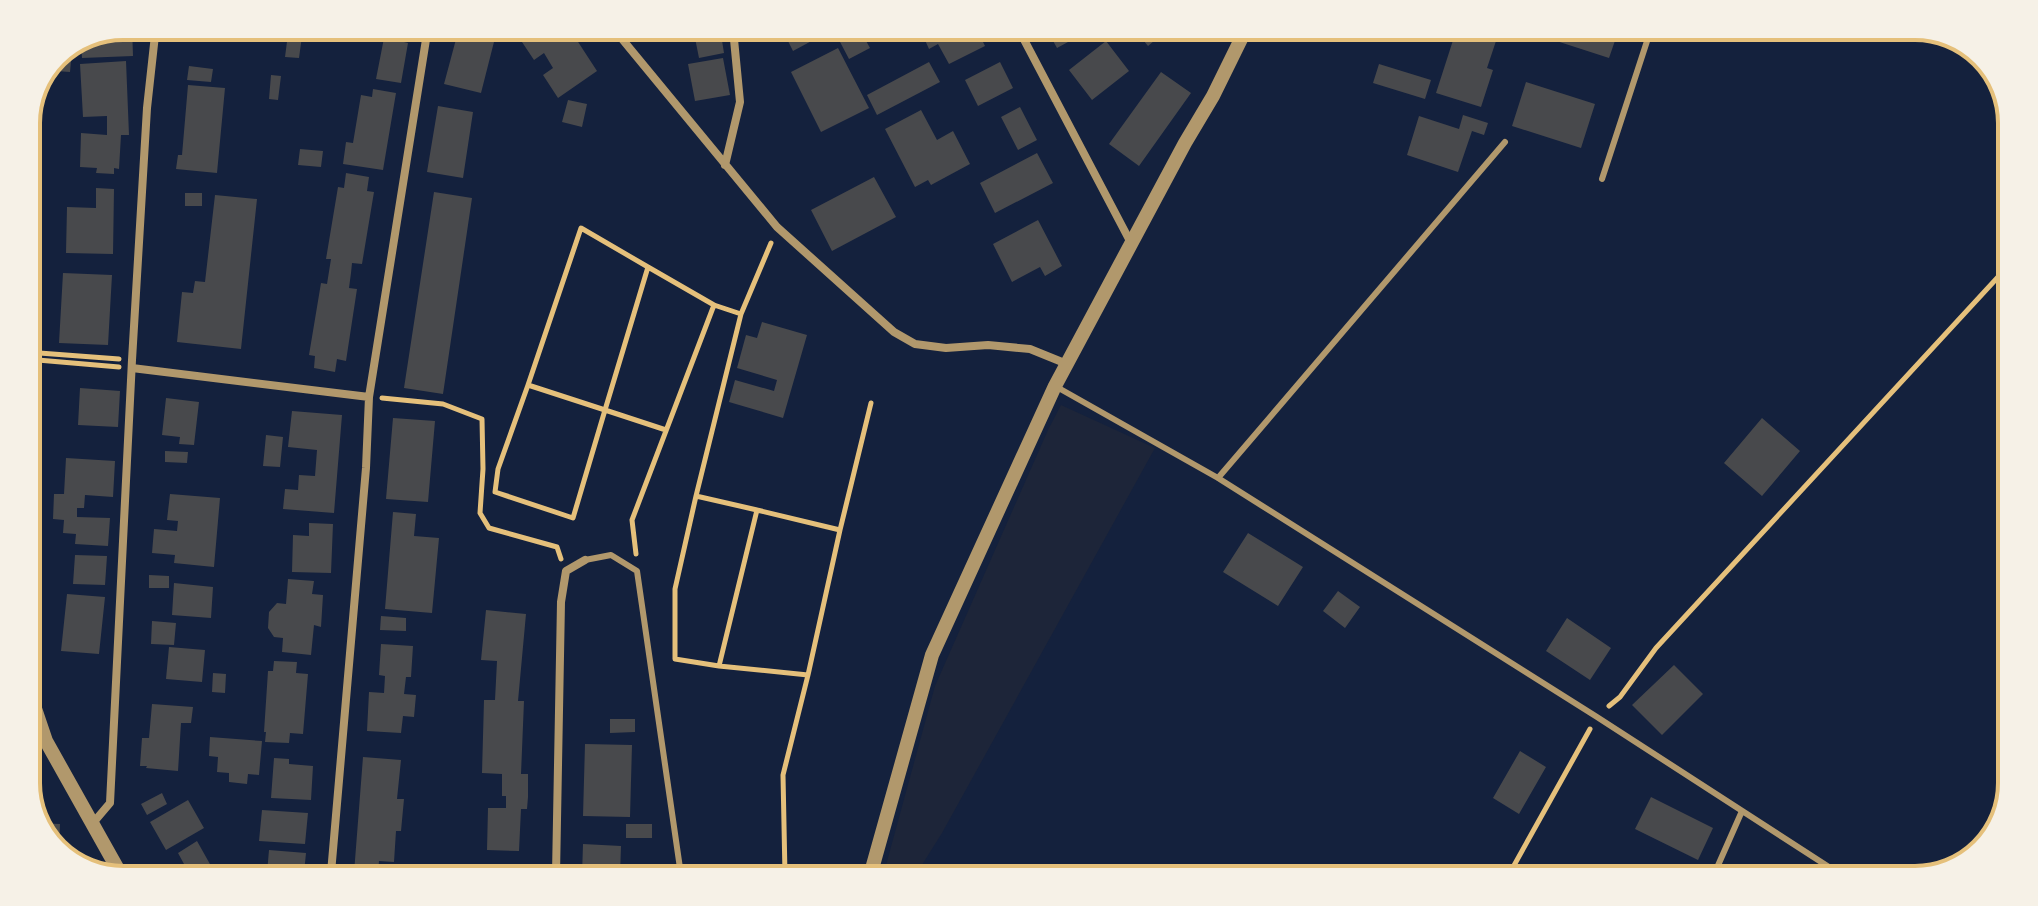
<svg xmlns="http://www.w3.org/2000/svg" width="2038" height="906" viewBox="0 0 2038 906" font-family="Manrope,sans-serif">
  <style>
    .green { fill: #1d2539 }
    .building { fill: #48494c }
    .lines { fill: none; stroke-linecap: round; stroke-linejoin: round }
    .path { stroke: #e5c07b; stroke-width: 5 }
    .service { stroke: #b1986c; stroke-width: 6 }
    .minor { stroke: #b1986c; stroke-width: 8 }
    .tertiary { stroke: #b1986c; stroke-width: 14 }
    .rim { fill: none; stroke: #e5c07b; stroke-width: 4 }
  </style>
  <rect width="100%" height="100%" fill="#14213d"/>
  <!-- green -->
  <path class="green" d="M1061 405 1155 448 942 833 915 876H883L935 686 1048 430Z"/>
  <!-- building -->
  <path class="building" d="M123 26H132L133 56 82 58 81 43Z
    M362 27H398L396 40 408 43 401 83 376 79 384 38 360 34Z
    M459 28 495 38 481 93 444 84Z
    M537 28H569L597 71 558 98 543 75 553 68 544 53 534 60 520 39Z
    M693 28H720L724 53 699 58Z
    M782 29H815L819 37 793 51Z
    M920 29 977 30 985 46 949 64 938 44 929 49Z
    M860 30 870 48 849 59 839 40Z
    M1047 30H1090L1057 48Z
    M1135 30H1167L1148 46Z
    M1456 31 1499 32 1487 68 1493 70 1481 107 1436 93Z
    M1542 32H1618L1609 58 1541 36Z
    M288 34 302 36 299 58 285 57Z
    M1106 41 1129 71 1092 100 1069 70Z
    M72 47 71 56H61V60L71 61 70 72 56 71V65L50 64 55 54Z
    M838 48 869 108 821 132 791 72Z
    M723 58 730 95 695 101 688 64Z
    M126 61 129 135H121L119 169 114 168V174L96 173 97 168 80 167 81 133 107 135V116L83 117 80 64Z
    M929 62 940 82 877 115 867 95Z
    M1000 62 1013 88 978 106 965 80Z
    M1379 64 1431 80 1425 99 1373 83Z
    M189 66 213 69 211 82 187 80Z
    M1161 72 1191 93 1139 166 1109 144Z
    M271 75 281 76 278 100 269 99Z
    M1526 82 1595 104 1581 148 1512 126Z
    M188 85 225 88 217 173 176 169 178 155H182Z
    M373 89 396 93 383 170 343 164 346 142 353 143 361 95 372 97Z
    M568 100 587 104 582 127 562 122Z
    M438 106 473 112 463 178 427 172Z
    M1020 107 1037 140 1018 150 1001 117Z
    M921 110 937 140 953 131 970 164 931 185 928 180 915 187 885 129Z
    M1463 115 1488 123 1484 135 1472 131 1458 172 1407 155 1419 116 1459 129Z
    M300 149 323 151 321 167 298 165Z
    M1037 153 1053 183 995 213 980 183Z
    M346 173 369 177 367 191 374 192 362 264 352 263 351 273 349 288 357 289 346 361 337 359 335 372 314 368 315 356 309 355 321 283 327 284 331 259H326L338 187 344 188Z
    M874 177 896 217 832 251 811 210Z
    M96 188 114 189 113 254 66 253 67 207 96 208Z
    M434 192 472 198 443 394 404 388Z
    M26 193H39L40 211H29V226H26Z
    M185 193H202V206H185Z
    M215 195 257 199 241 349 177 342 182 292 193 293 195 281 205 282Z
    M1038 220 1062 266 1045 276 1040 267 1012 282 993 244Z
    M26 240H34L35 263H26Z
    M63 273 112 275 108 345 59 343Z
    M762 322 807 335 783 418 729 402 735 380 774 391 777 380 737 368 746 335 757 338Z
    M80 388 120 391 118 427 78 425Z
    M166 398 199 402 194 445 179 444 180 437 162 435Z
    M292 411 342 415 334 513 283 509 285 489 298 490 299 475 315 476 317 450 288 447Z
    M393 418 435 421 428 502 386 499Z
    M1762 418 1800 451 1762 496 1724 463Z
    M266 435 283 437 280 467 263 466Z
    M165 451 188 452 187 463 165 462Z
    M66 458 115 461 113 497 85 495 84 508H77V517L110 518 108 546 75 544 76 534 63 533 64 520 53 519 54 494H64Z
    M170 494 220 498 214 567 174 563 175 555 152 553 154 529 177 531 178 521 167 520Z
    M393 512 416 514 414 536 439 538 432 613 385 609Z
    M309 523 333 524 331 573 292 572 293 535 309 536Z
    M1248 533 1303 567 1278 606 1223 572Z
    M75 555 107 556 105 585 73 584Z
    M149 575 169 576V588H149Z
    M288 579 314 581 312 594 323 595 321 627 314 625 311 655 282 652 283 638 274 637 268 628 269 612 277 603 286 604Z
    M174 583 213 587 211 618 172 615Z
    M1338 591 1360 607 1345 628 1323 611Z
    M67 594 105 597 99 654 61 651Z
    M486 610 526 614 518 701H524L521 774H528V797L527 809H521L519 851 487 850 488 808H506V796H502V774L482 773 484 700H495L497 661 481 660Z
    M381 616 406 618V631L380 630Z
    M1567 618 1611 648 1590 680 1546 651Z
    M152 621 176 623 174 645 151 644Z
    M381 644 413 646 411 677H406L404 694 416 695 414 717 403 716 401 733 367 731 369 692 384 693 385 676 379 675Z
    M169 647 205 650 202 682 166 679Z
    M274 661 297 662 296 673 308 674 303 734 290 733 289 743 265 742 266 732H264L268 671H273Z
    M1674 665 1703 694 1662 735 1632 705Z
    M213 673 226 674 225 693 212 692Z
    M152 704 193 707 191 723H181L178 771 146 768 147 766H140L142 738H149Z
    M610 719H635V732L610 733Z
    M210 737 262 741 259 775 248 774 247 784 229 782V773L217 772 218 757 209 756Z
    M585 744 632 745 630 817 583 816Z
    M1520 751 1546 767 1519 814 1493 798Z
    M363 757 401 760 397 799H404L401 831H396L394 862 379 861 378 874 354 873Z
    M274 758 289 759V764L313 766 311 800 271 798Z
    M162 793 167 804 147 815 141 804Z
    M1651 797 1713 828 1698 860 1635 829Z
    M188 800 204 828 166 850 150 822Z
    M262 810 308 813 305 844 259 841Z
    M38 823 60 824 59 851 43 837Z
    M626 824H652V838H626Z
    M197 841 215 873H179L176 868 184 864 178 853Z
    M583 844 621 846 620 875H582Z
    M269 850 306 853 304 873H267Z"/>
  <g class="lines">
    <!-- path -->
    <path class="path" d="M26 352 119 359
      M26 359 119 367
      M528 385 498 469 495 492 573 518 605 410 528 385 581 228 648 267
      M382 398 443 404 482 419 483 469 480 513 489 528 557 547 561 559
      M666 430 605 410 648 267 714 305
      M696 496 675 589V659L719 666 757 510 696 496 741 314
      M840 530 871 403
      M636 554 632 520 714 305 741 314 771 243
      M719 666 808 675 840 530 757 510
      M1609 706 1620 697 1656 648 2010 264
      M785 875 783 775 808 675
      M1507 878 1590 729"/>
    <!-- service -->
    <path class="service" d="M1602 179 1650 32
      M1055 386 1218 478 1597 717 1849 880
      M1218 478 1505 142
      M585 560 611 555 637 571 681 875
      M1712 879 1742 811"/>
    <!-- minor -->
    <path class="minor" d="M613 28 777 227 894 332 915 344 946 348 988 345 1030 349 1067 364
      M1019 30 1131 243
      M725 165 740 102 733 29
      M132 368 369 397
      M93 823 110 803 132 360 147 108 156 26
      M331 873 366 468 369 397 428 27
      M556 874 561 602 566 571 585 560"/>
    <!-- tertiary -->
    <path class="tertiary" d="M26 682 46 741 120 873
      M870 876 932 655 1055 386 1185 143 1213 96 1245 31"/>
  </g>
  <!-- crop -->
  <path d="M0 0H2038V906H0ZM123 40H1915A83 83 0 0 1 1998 123V783A83 83 0 0 1 1915 866H123A83 83 0 0 1 40 783V123A83 83 0 0 1 123 40Z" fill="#f6f1e7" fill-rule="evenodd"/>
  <path class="rim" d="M123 40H1915A83 83 0 0 1 1998 123V783A83 83 0 0 1 1915 866H123A83 83 0 0 1 40 783V123A83 83 0 0 1 123 40Z"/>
</svg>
